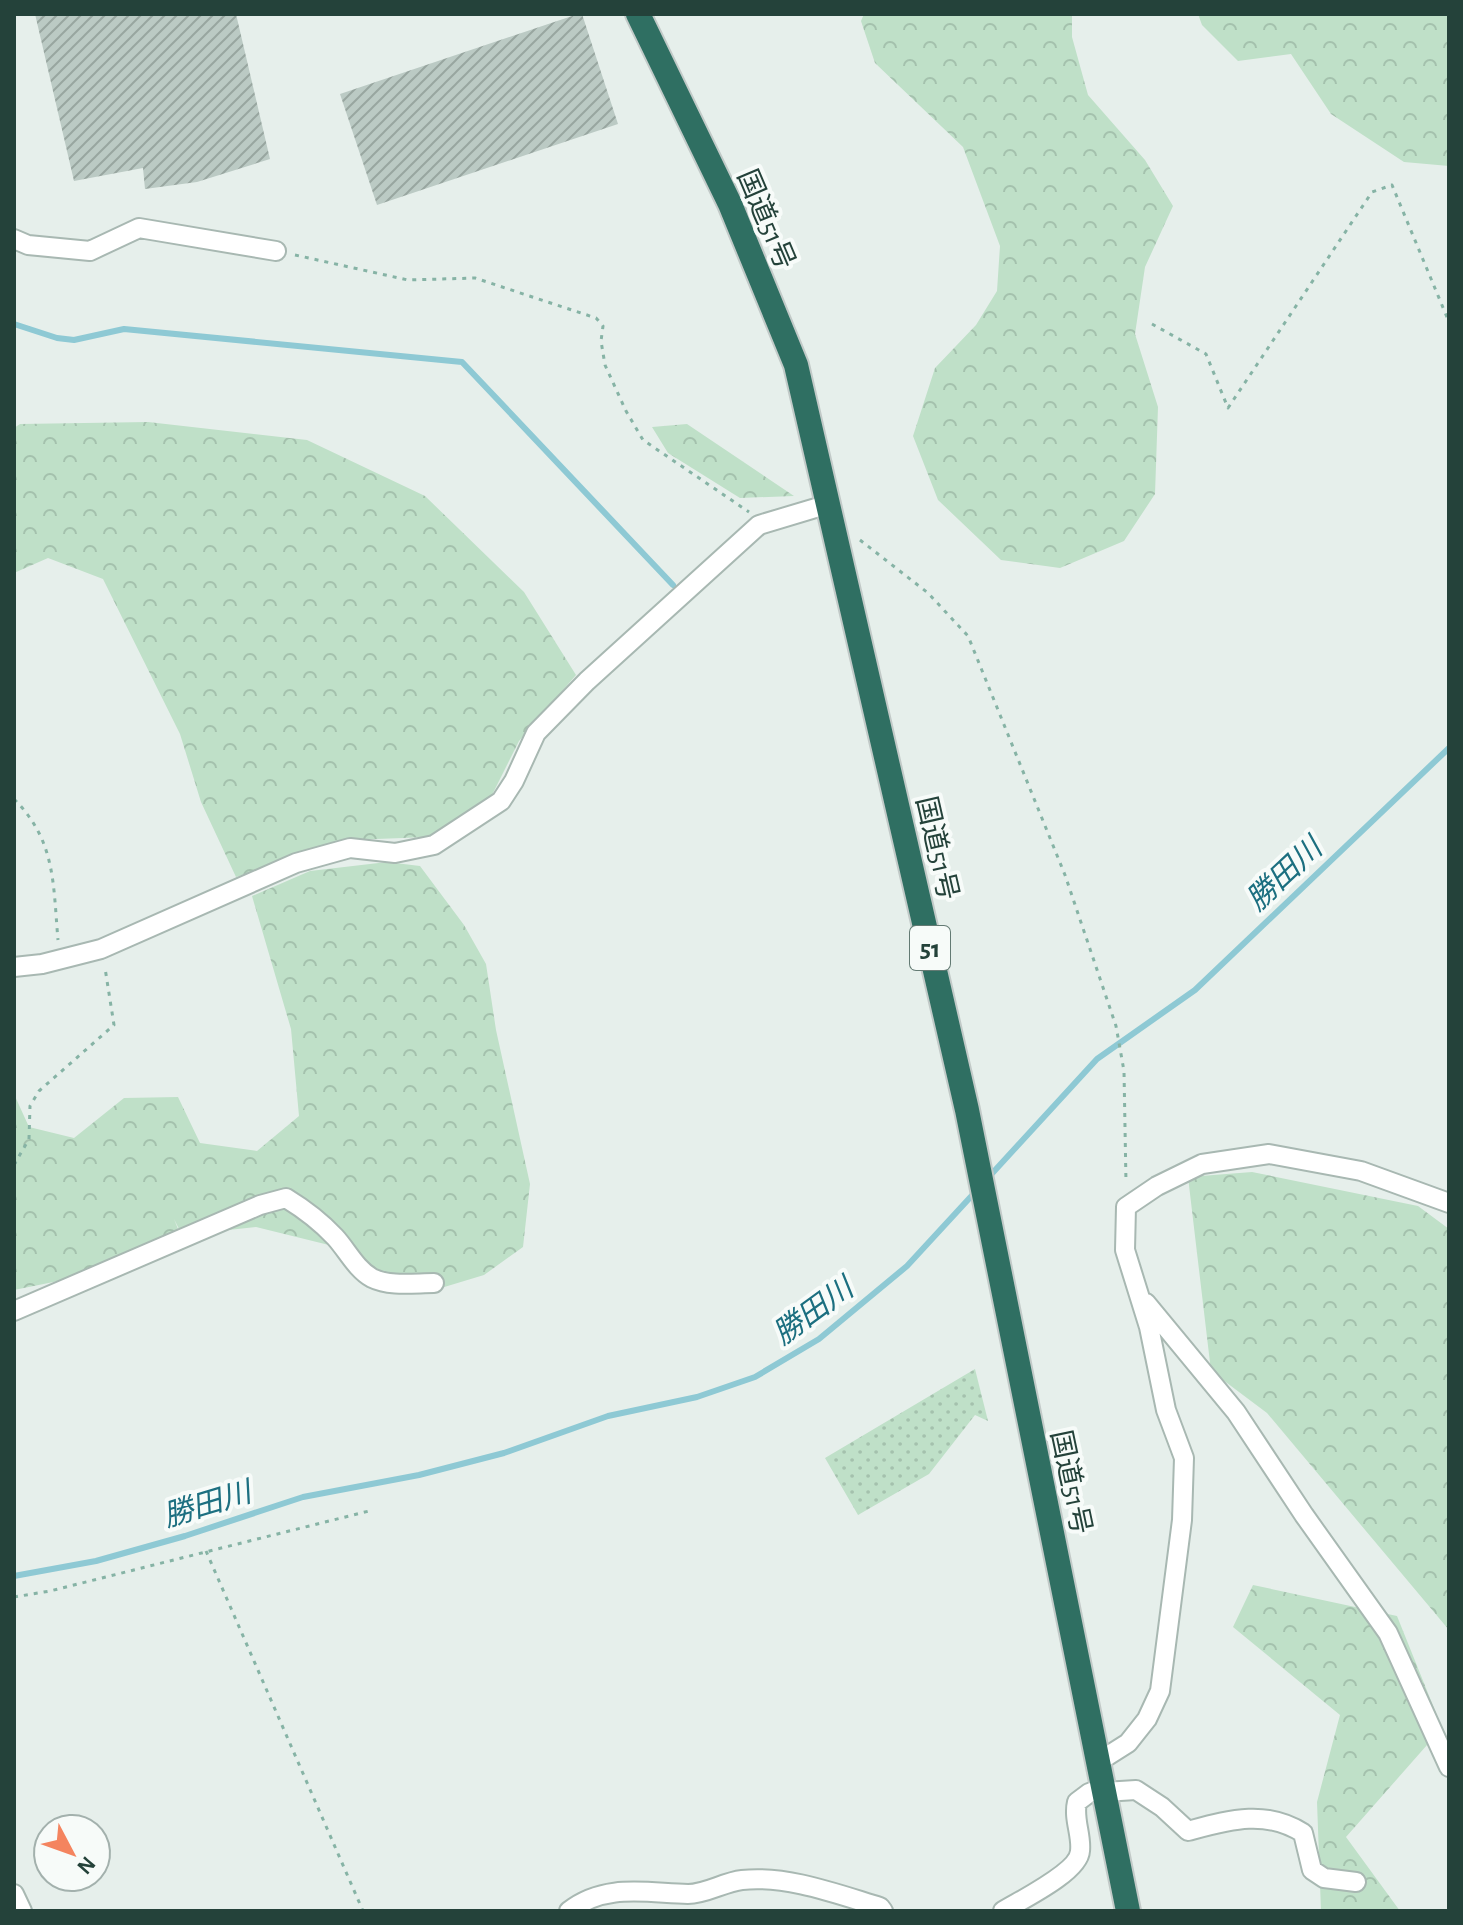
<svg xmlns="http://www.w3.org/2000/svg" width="1463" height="1925" viewBox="0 0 1463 1925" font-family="'Alegreya Sans','Noto Sans JP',sans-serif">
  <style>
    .grass { fill: url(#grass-dots) }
    .forest { fill: url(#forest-crowns) }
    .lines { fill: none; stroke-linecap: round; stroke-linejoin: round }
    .stream { stroke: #8ec9d4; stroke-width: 6 }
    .building { fill: url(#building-hatch) }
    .street-casing { stroke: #a8b8b2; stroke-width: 22 }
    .highway-casing { stroke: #c2cac8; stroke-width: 28 }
    .path { stroke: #86b3a5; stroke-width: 3; stroke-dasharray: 4 6; stroke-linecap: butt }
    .street { stroke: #fff; stroke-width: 18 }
    .highway { stroke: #2f6f62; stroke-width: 24 }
    .labels { text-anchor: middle; stroke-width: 8; stroke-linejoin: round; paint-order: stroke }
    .shield { fill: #f7fbf9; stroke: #637a73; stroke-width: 2 }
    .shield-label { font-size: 26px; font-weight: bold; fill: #24423a }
    .street-label { font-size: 28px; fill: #24423a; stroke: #f7fbf9 }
    .water-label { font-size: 30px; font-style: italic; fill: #1c6f80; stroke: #f7fbf9 }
  </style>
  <defs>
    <pattern id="grass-dots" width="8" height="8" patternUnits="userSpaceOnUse" patternTransform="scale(2)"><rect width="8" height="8" fill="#bfe0c8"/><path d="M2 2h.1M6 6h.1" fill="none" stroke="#a4c1ad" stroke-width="1.8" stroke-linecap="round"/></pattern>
    <pattern id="forest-crowns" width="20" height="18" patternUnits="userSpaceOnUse" patternTransform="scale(2)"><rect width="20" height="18" fill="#bfe0c8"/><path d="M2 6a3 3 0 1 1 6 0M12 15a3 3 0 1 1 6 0" fill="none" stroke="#a4c1ad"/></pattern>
    <pattern id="building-hatch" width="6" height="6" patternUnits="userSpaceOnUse" patternTransform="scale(2)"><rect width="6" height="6" fill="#bbcac4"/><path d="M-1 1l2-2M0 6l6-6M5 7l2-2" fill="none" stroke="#98a6a0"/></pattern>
  </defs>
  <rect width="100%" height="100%" fill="#e6efeb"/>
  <!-- grass -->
  <path class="grass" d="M975 1369 988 1421 975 1415 929 1474 858 1515 825 1458Z"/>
  <!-- forest -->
  <path class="forest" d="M864 14H1072V37L1088 95 1145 160 1173 206 1145 267 1135 334 1158 407 1155 494 1124 541 1060 568 1001 560 938 500 913 436 935 368 976 325 997 291 1000 246 963 147 875 63 861 21Z
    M1198 14H1449V166L1404 162 1331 114 1291 54 1238 61 1202 25Z
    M148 422 307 440 425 496 524 592 576 675 519 741 489 801 429 837 350 840 236 877 201 802 180 734 103 579 48 558 14 573V428L20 424Z
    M687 424 794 496 740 498 668 453 652 427Z
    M387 862 420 866 464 925 486 964 496 1030 530 1184 523 1247 484 1275 441 1288 379 1277 341 1248 256 1227 182 1235 174 1219 180 1234 83 1276 14 1290V1094L29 1127 74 1138 124 1098 178 1097 200 1143 257 1151 299 1116 291 1029 252 896 310 871Z
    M1252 1172 1418 1206 1449 1229V1630L1267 1413 1211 1371 1188 1177Z
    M1253 1585 1397 1616 1442 1728 1346 1837 1400 1911H1321L1317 1802 1340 1715 1233 1627Z"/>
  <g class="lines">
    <!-- stream -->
    <path class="stream" d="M14 324 57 338 74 340 124 329 462 362 673 585
      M987 1179 1097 1059 1195 990 1449 748
      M14 1576 96 1561 185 1536 303 1497 419 1475 504 1453 608 1416 697 1397 755 1377 819 1339 907 1266 977 1190"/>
  </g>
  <!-- building -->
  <path class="building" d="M35 14H236L270 159 197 182 145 189 143 168 74 181Z
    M578 14H582L618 124 377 205 340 94Z"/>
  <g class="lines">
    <defs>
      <path id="street" d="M14 239 28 245 90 251 139 228 276 251
        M14 967 42 964 101 949 296 863 350 848 395 853 434 845 501 801 514 781 536 733 587 681 759 525 829 504
        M1146 1303 1236 1412 1304 1515 1388 1633 1449 1767
        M14 1311 260 1205 286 1198C304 1209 320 1221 335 1237 347 1250 356 1269 372 1278 390 1287 415 1283 434 1283
        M1098 1762 1128 1743 1147 1719 1160 1691 1182 1520 1184 1458 1166 1410 1149 1327 1125 1250 1126 1207 1157 1186 1202 1164 1269 1154 1361 1171 1449 1203
        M1104 1792 1136 1790 1162 1807 1188 1831C1229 1820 1265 1809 1303 1833L1312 1870 1324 1878 1356 1882
        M14 1894 22 1911
        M569 1911C605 1883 646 1893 688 1894 706 1894 724 1882 742 1880 787 1875 837 1894 880 1907L883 1911
        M1003 1911C1021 1900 1079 1872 1080 1851 1082 1835 1073 1819 1077 1802L1089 1793 1103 1788"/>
      <path id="highway" d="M638 14 730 204 796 365 967 1110 1128 1911"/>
    </defs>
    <!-- street casing -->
    <use href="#street" class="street-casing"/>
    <!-- highway casing -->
    <use href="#highway" class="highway-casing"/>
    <!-- path -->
    <path class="path" d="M295 255 408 280 475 278 596 318 603 326 601 341 605 365 626 411 643 440 749 512
      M1152 324 1206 354 1228 408 1372 192 1392 185 1449 322
      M860 540 928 593 968 636 1065 875 1116 1026 1124 1071 1126 1183
      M14 799C56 841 53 884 58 940
      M14 1165 29 1139 30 1106 39 1091 114 1025 105 968
      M206 1551 363 1911
      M14 1597 50 1591 373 1510"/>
    <!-- street -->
    <use href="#street" class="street"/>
    <!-- highway -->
    <use href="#highway" class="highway"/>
  </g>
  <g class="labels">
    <!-- shield labels -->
    <rect class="shield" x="910" y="926" width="40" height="44" rx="6"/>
    <g class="shield-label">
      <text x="930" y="957">51</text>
    </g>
    <!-- street labels -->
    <g class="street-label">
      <text transform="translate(767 219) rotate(67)" y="10">国道51号</text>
      <text transform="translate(938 848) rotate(77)" y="10">国道51号</text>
      <text transform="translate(1072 1482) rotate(78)" y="10">国道51号</text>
    </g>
    <!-- water labels -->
    <g class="water-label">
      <text transform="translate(1284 874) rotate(-43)" y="10">勝田川</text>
      <text transform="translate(813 1311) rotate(-36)" y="10">勝田川</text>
      <text transform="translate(207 1504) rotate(-17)" y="10">勝田川</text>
    </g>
  </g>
  <!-- border -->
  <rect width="1463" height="1925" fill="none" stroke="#24423a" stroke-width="32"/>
  <!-- north arrow -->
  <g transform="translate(72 1853) rotate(131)"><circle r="38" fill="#f7fbf9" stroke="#a3b1ad" stroke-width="2"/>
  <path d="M0-6L14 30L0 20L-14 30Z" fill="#f4845f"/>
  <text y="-12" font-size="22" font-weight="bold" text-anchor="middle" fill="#24423a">N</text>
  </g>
</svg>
